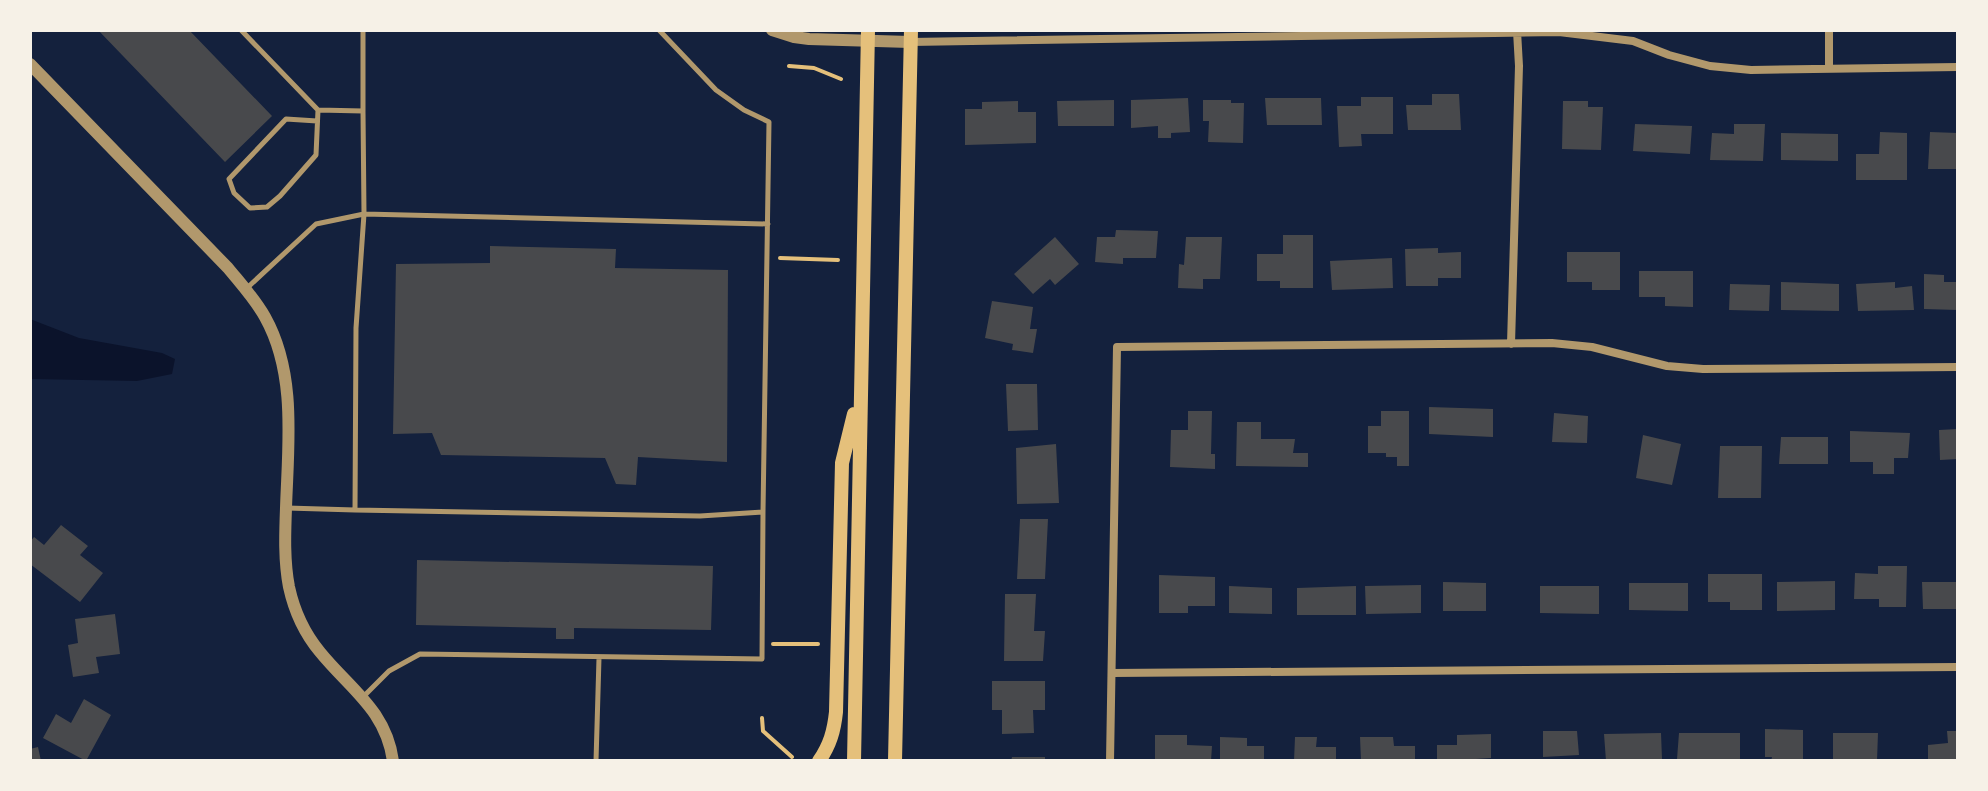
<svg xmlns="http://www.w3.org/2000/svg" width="1988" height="791" viewBox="0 0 1988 791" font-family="Overpass,sans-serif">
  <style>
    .water { fill: #0b132b }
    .building { fill: #48494c }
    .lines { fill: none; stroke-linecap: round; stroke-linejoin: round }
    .path { stroke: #e5c07b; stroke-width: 4 }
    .service { stroke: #b1986c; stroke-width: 5 }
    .minor { stroke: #b1986c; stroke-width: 8 }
    .tertiary { stroke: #b1986c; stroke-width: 12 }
    .secondary { stroke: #e5c07b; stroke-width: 14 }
  </style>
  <rect width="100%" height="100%" fill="#14213d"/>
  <!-- water -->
  <path class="water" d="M30 319 79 338 162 353 175 359 172 374 137 381 30 379Z"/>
  <!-- building -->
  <path class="building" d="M98 30H189L272 116 225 162Z
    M1432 94H1459L1461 130H1408L1406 105H1432Z
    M1361 97H1393V134H1361L1362 146 1339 147 1337 106H1361Z
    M1188 98 1190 132 1171 133V138H1158V126L1131 128V100Z
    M1265 98H1321L1322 125H1267Z
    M1114 100V126H1058L1057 101Z
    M1203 100H1231V103H1244L1243 143 1208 142 1209 121H1203Z
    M1018 101V112H1036V143L965 145V109H982V102Z
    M1563 101H1588V107H1603L1601 150 1562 149Z
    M1635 124 1692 126 1690 154 1633 151Z
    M1734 124H1765L1763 161 1710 160 1712 133 1734 134Z
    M1880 132 1907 133V180H1856V154H1879Z
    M1930 132 1958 133V169H1928Z
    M1781 133 1838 134V161L1781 160Z
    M1116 230 1158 231 1156 258H1123V264L1095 262 1097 237H1115Z
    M1283 235H1313V288H1280V281H1257V254H1283Z
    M1055 237 1079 264 1055 285 1050 279 1033 294 1014 274Z
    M1186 237H1222L1220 279H1203V289L1178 288 1179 264 1184 265Z
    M490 246 616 249 615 268 728 270 727 462 638 457 636 485 616 484 605 458 441 455 432 433 393 434 396 264 490 263Z
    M1438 248V253L1461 252V278H1438V286H1406L1405 249Z
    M1567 252H1620V290H1592V282H1567Z
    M1392 258 1393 288 1332 290 1330 261Z
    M1639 271H1693V307L1665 306V297H1639Z
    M1924 274 1944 275V282H1958V310L1924 309Z
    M1781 282 1839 284V311L1781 310Z
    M1895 282V288L1912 286 1914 310 1858 311 1856 284Z
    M1730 284 1770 285 1769 311 1729 310Z
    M992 301 1033 307 1030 329H1037L1033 353 1012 350 1013 344 985 338Z
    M1006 384H1037L1038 430 1008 431Z
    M1429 407 1493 409V437L1429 434Z
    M1188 411H1212L1211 454H1215V469L1170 467 1171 430H1188Z
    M1381 411H1409V466H1397V457H1386V453H1368V426H1381Z
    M1554 413 1588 416 1587 443 1552 442Z
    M1237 422H1261V439H1295L1293 453H1308V467L1236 466Z
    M1958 429V459L1940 460 1939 430Z
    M1850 431 1910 433 1908 458H1894V474H1873V462H1850Z
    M1643 435 1681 444 1672 485 1636 478Z
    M1781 437H1828V464H1779Z
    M1056 444 1059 503 1017 504 1016 448Z
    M1720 446H1762L1761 498H1718Z
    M1020 519H1048L1045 579H1017Z
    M61 525 88 546 80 555 103 573 80 602 30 564V542L34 537 44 545Z
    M417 560 713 566 711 630 574 628V639H556V628L416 625Z
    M1878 566H1907L1906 607H1879V599H1854L1855 573 1878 574Z
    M1708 574H1762V610H1730V602H1708Z
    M1159 575 1215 577V606H1188V613H1159Z
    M1835 581V610L1777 611V582Z
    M1443 582 1486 583V611H1443Z
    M1922 582H1958V609H1923Z
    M1629 583H1688V611L1629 610Z
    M1421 585V613L1366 614 1365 586Z
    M1229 586 1272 588V614L1229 613Z
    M1356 586V615H1297V588Z
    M1540 586H1599V614L1540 613Z
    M1005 594H1036L1034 631H1045L1043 661H1004Z
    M115 614 120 654 96 657 99 673 73 677 68 645 78 643 75 619Z
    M992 681H1045V710H1033L1034 733 1002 734V710H992Z
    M84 699 111 715 86 761 43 738 56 714 71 723Z
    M1765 729 1803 730V761H1771L1772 757H1765Z
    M1543 731H1577L1579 755 1543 757Z
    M1947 731H1958V761H1928V745L1948 743Z
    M1661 733 1662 759 1606 761 1604 734Z
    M1679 733H1740V761L1677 759Z
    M1833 733H1878L1877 761H1833Z
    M1491 734V758L1476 759V761H1437V745H1457V735Z
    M1155 735H1187V745L1212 746 1211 761H1155Z
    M1220 737 1247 738V746H1264V761H1220Z
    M1295 737H1317L1316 747H1336V761H1294Z
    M1360 737H1393L1394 746H1415V761H1361Z
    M38 747 41 761H30V749Z
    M1012 757H1045V761H1011Z"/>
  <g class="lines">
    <!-- path -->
    <path class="path" d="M789 66 814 68 841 79
      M780 258 838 260
      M773 644H818
      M762 718 763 731 792 757"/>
    <!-- service -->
    <path class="service" d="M241 30 318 110 363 111 364 214 316 224 247 288
      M363 111V30
      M317 121 286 119 229 179 234 193 250 208 267 207 280 196 316 155 318 110
      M287 508 355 510 356 328 364 214 768 224
      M355 510 700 516 763 512 769 122 744 110 716 90 659 30
      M364 696 389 671 420 654 762 659 763 512
      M596 761 599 658"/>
    <!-- minor -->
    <path class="minor" d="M910 42 1559 32 1633 41 1669 55 1710 66 1751 70 1958 67
      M1829 68V30
      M1511 344 1519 66 1517 31
      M1112 673 1958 667
      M1110 761 1117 347 1552 343 1592 347 1667 366 1703 369 1958 367"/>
    <!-- tertiary -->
    <path class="tertiary" d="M772 30 794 37 809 39 910 42
      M30 64 228 268C241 284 255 299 265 317 297 374 288 445 286 508 285 534 284 561 289 587 294 610 305 634 320 652 350 689 386 710 393 761"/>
    <!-- secondary -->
    <path class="secondary" d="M819 761C830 745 834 731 836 712L842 463 854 414
      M854 761 868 30
      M895 761 911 30"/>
  </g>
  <!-- border -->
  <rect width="1988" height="791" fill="none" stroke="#f6f1e7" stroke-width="64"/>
</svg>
